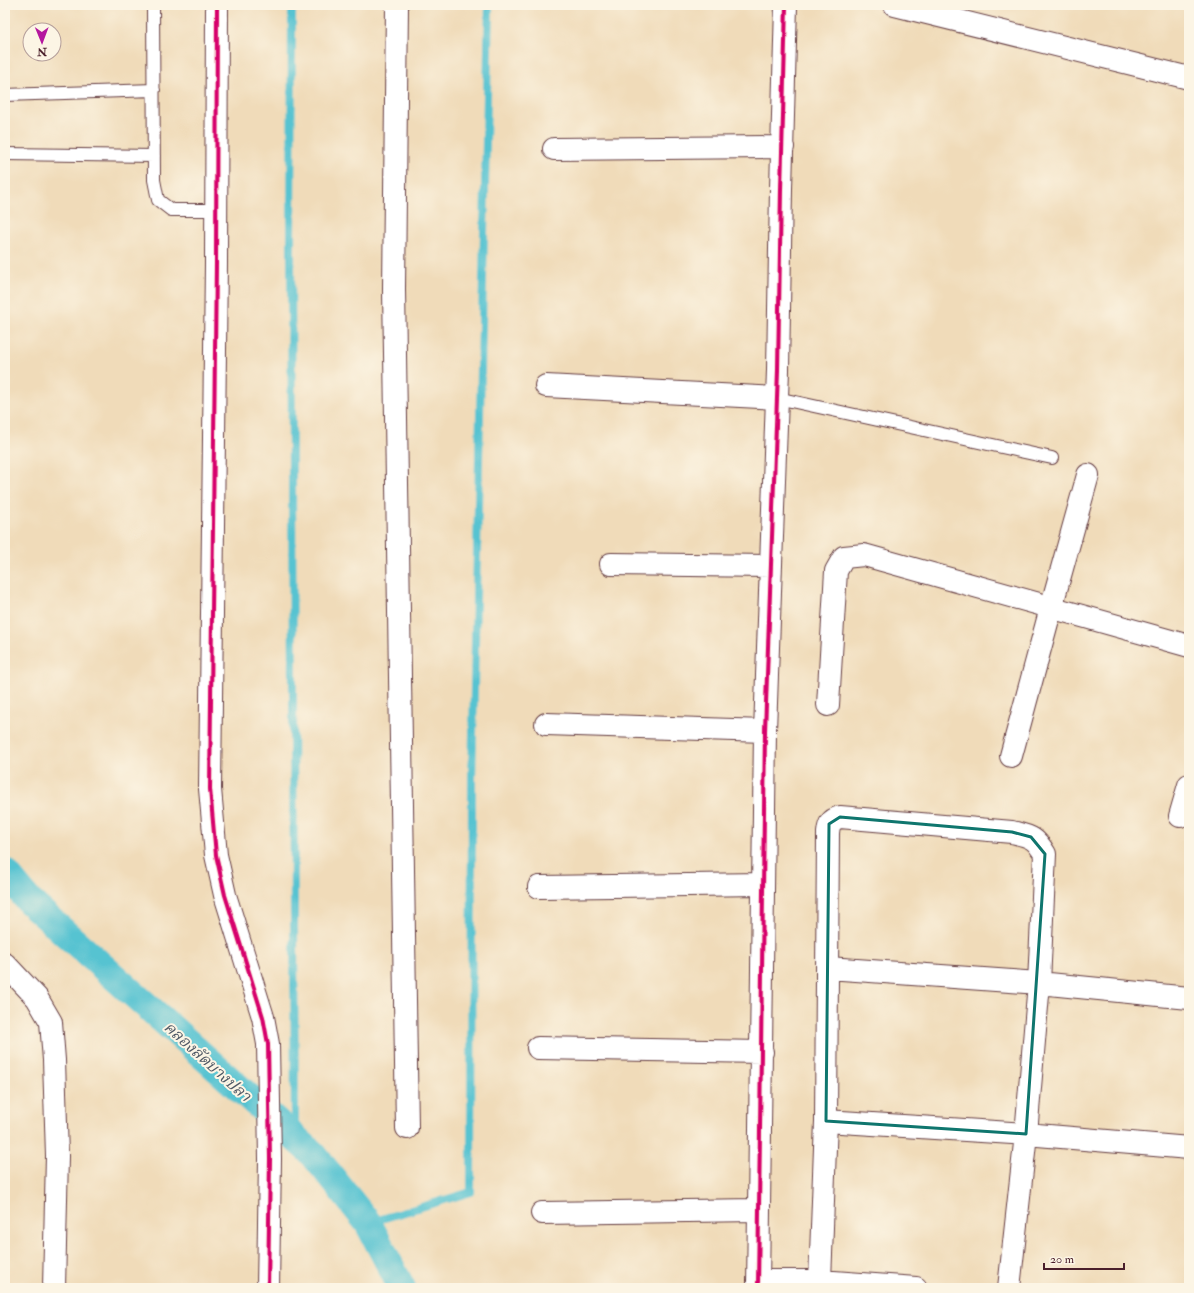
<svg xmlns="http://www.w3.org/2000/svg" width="1194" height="1293" viewBox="0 0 1194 1293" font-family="'IM FELL Double Pica','Noto Serif Thai',serif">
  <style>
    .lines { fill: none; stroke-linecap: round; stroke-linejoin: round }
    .stream { stroke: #57c3d1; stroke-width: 8 }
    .canal { stroke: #57c3d1; stroke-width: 28 }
    .lane-casing { stroke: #633b40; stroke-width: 14 }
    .street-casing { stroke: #633b40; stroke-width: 24 }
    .lane { stroke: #fff; stroke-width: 12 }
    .street { stroke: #fff; stroke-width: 22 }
    .cycleway-casing { stroke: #fcf5e5; stroke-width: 6 }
    .cycleway { stroke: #d6006c; stroke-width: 4 }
    .marked { fill: none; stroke: #0f766e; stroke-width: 3; stroke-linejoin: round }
    .labels { text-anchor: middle; stroke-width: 4; stroke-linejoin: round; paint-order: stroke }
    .water-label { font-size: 16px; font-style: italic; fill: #4f5865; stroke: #fcf5e5 }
  </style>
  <rect width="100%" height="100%" fill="#fcf5e5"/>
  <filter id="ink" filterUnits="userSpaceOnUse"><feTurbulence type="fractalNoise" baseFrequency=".025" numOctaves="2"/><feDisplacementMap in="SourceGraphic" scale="8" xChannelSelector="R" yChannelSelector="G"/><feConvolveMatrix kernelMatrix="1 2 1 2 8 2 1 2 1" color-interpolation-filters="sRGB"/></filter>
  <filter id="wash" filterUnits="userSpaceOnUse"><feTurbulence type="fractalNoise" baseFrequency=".012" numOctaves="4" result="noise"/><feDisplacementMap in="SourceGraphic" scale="16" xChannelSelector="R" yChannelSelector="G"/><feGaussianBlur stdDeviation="0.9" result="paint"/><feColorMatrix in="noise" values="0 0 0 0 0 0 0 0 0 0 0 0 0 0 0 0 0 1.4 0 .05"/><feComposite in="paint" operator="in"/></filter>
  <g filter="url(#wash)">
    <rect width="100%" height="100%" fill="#f0dbb9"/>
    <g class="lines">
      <!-- stream -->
      <path class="stream" d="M292 5 291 253 295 1138
        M368 1223 471 1192 472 780 489 5"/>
      <!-- canal -->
      <path class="canal" d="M5 872 29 901 313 1154 368 1223 402 1288"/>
    </g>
  </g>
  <g filter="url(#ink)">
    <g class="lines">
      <defs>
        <path id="lane" d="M153 5 154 180 158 200 171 210H216
          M5 95 154 90
          M5 154 154 156
          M777 398 1052 458"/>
        <path id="street" d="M217 5 216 263 210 789 216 855 225 895 263 1017 268 1044 270 1159 268 1288
          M397 5 394 289 407 1128
          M895 5 1189 78
          M554 149 783 147
          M546 386 777 398
          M611 564 771 566
          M828 705 836 571 844 557 864 555 1189 646
          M546 724 765 731
          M1011 756 1051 608 1088 475
          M1180 816 1189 785
          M539 887 763 884
          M5 964 37 998 51 1022 54 1060 57 1156 54 1288
          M828 968 1039 983 1189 998
          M538 1048 762 1052
          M826 1121 1026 1134 1189 1148
          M542 1213 758 1210
          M758 1281H820L916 1288
          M820 1281 826 1121 828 833C829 823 831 820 840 817L1012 832C1031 837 1035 837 1045 854L1039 983 1026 1134 1009 1288
          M758 1288 765 731 778 370 781 189 786 5"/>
      </defs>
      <!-- lane casing -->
      <use href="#lane" class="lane-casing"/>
      <!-- street casing -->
      <use href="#street" class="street-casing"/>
      <!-- lane -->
      <use href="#lane" class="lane"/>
      <!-- street -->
      <use href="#street" class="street"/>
      <defs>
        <path id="cycleway" d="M217 5 216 263 210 789 216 855 225 895 263 1017 268 1044 270 1159 268 1288
          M758 1288 765 731 778 370 781 189 786 5"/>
      </defs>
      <!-- cycleway casing -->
      <use href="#cycleway" class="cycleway-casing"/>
      <!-- cycleway -->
      <use href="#cycleway" class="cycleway"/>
    </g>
  </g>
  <!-- marked area -->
  <path class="marked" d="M840 817 1012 832 1031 837 1045 854 1026 1134 826 1121 829 824Z"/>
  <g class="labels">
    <!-- water labels -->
    <g class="water-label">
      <text transform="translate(208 1061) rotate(42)" y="6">คลองลัดบางปลา</text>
    </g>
  </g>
  <!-- margin -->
  <rect width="1194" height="1293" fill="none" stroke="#fcf5e5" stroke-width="20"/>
  <!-- north arrow -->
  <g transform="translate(42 42) rotate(179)"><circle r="19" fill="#fcf5e5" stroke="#b59f9b"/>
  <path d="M0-3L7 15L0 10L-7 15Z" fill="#b5179e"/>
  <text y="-6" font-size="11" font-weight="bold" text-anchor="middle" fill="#4a1f2b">N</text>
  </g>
  <!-- scale -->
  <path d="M1044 1263v6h80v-6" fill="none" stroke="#4a1f2b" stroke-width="2"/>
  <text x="1050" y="1263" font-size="12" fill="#4a1f2b" stroke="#fcf5e5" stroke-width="3" paint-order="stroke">20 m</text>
</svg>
